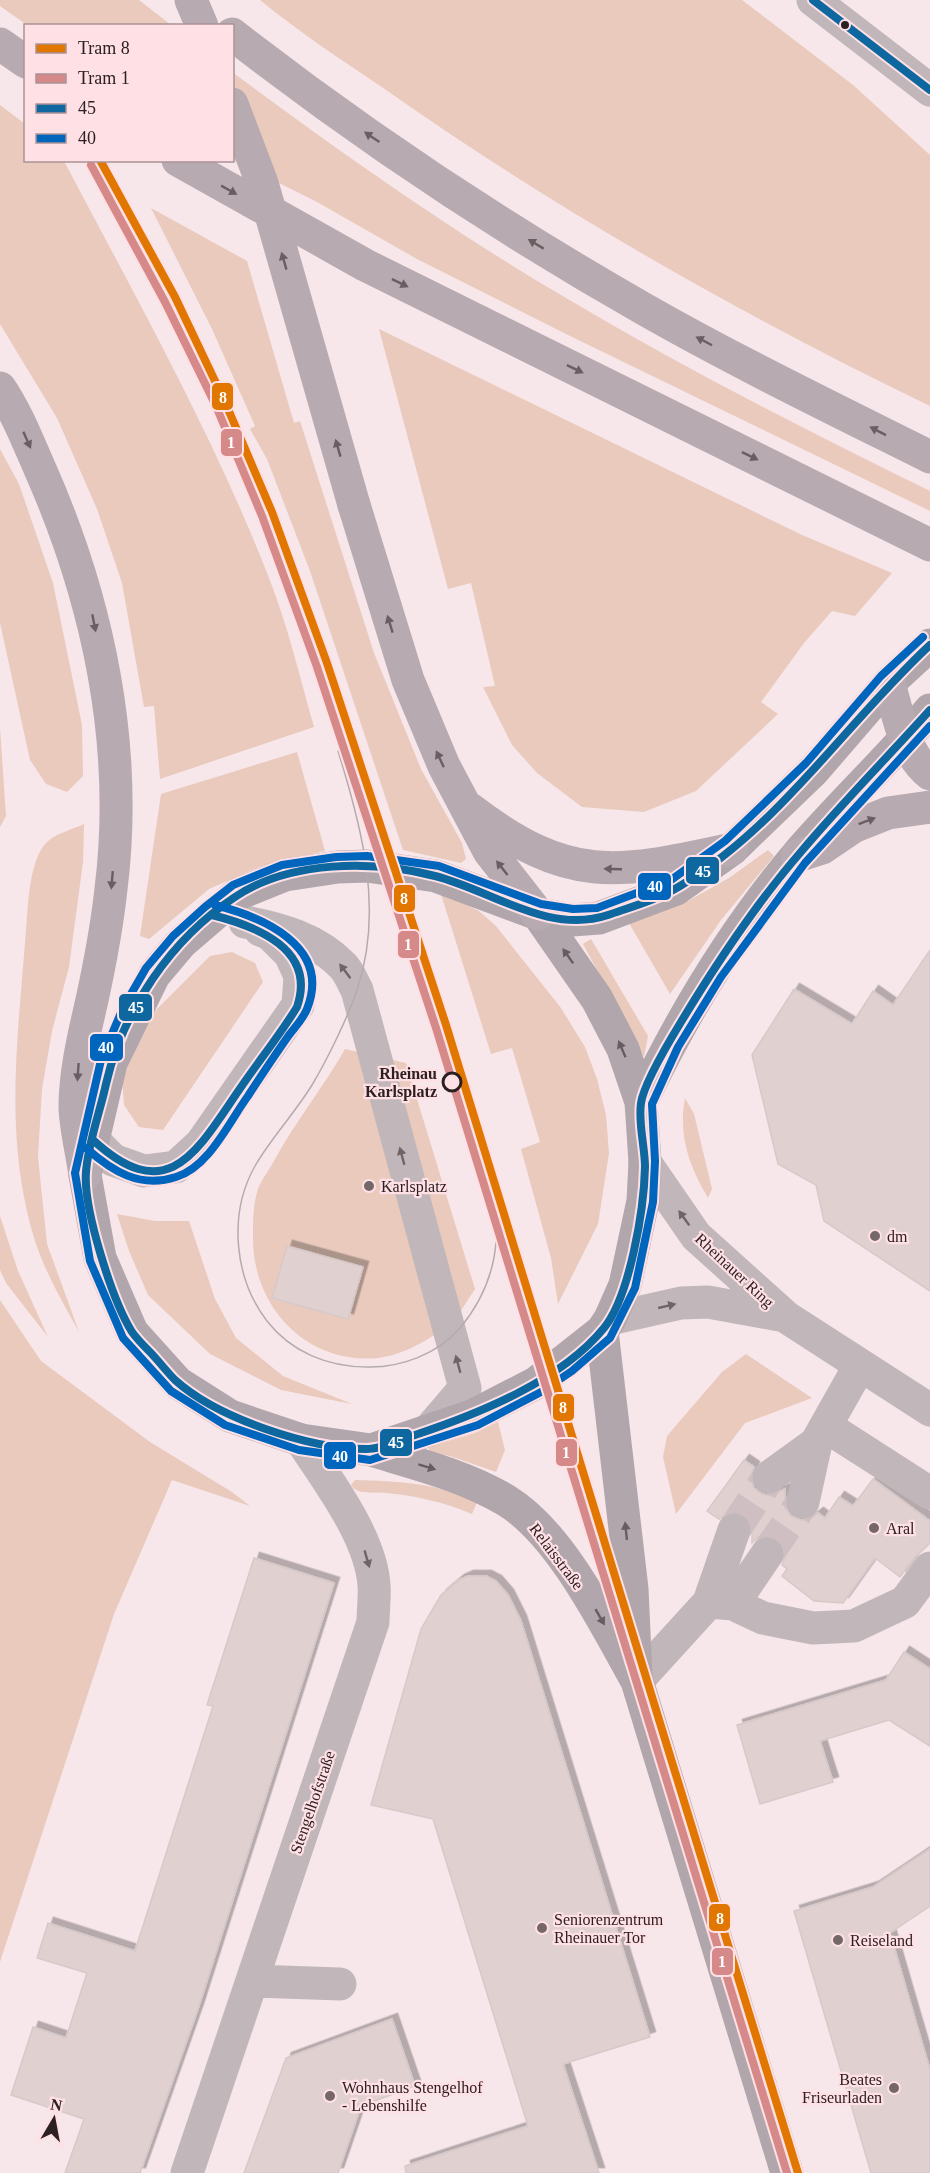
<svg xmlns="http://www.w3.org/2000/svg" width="930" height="2173" viewBox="0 0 930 2173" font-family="Georgia,serif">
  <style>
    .green { fill: #e9cabc }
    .building { fill: #e1d0d0; stroke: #d7c9c9; stroke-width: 1.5; filter: url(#shadow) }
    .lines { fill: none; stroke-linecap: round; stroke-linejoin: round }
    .minor-tunnel { stroke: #cfbfc2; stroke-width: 33; stroke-dasharray: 33 16; stroke-linecap: butt }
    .minor { stroke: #c1b7bb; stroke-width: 33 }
    .major { stroke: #b1a6ac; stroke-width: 33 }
    .highway { stroke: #b7aab0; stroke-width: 33 }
    .tram { stroke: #b5abae; stroke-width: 1.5 }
    .highway-bridge { stroke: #b7aab0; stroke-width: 33 }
    .bus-1-casing { stroke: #fee0e5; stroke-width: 12 }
    .bus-2-casing { stroke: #fee0e5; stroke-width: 12 }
    .bus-1 { stroke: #0e679f; stroke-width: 8 }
    .bus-2 { stroke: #0065bd; stroke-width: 8 }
    .tram-1-casing { stroke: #fee0e5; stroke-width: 12 }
    .tram-2-casing { stroke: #fee0e5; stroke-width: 12 }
    .tram-1 { stroke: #e17600; stroke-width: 8 }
    .tram-2 { stroke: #d58989; stroke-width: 8 }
    .oneway { fill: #6b5e62 }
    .oneway2 { fill: #685c61 }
    .oneway3 { fill: #706467 }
    .bus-dot { fill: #2d2023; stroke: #fee0e5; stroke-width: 2 }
    .stop-dot { fill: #fee0e5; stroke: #2d2023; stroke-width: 3 }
    .poi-dot { fill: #746669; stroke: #fee0e5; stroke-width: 2 }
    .labels { text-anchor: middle; stroke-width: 4.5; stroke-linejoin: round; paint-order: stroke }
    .stop-label { font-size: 16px; font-weight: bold; fill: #2d2023; stroke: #fee0e5; text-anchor: end }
    .poi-label { font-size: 16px; fill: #2d2023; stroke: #fee0e5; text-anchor: start }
    .street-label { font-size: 16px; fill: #2d2023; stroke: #fee0e5 }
    .line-badge { stroke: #fee0e5; stroke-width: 2 }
    .badge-label { font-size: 16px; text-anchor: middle; font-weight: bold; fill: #fff }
  </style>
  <defs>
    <filter id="shadow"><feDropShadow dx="5.5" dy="-5.5" stdDeviation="0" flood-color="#0004"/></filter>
  </defs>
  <rect width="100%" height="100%" fill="#f7e7ea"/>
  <!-- green -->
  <path class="green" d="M0 0H139L171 25H27L0 6Z
    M260 0H742L853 85 930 155V406C742 315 560 212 389 92 345 62 300 33 260 0Z
    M232 72C340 152 450 230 566 298 684 368 807 431 930 491V511L568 335 417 259 317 202 233 160Z
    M0 105 25 124 26 160 64 161C136 298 213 434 269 578 288 626 300 678 314 727L160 779 154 706 144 707 122 583 97 509 57 418 0 324Z
    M151 208 247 261 294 423 300 421 374 653 421 769 462 843 466 859 461 863 403 850 310 571 267 459 250 429 255 426 212 329Z
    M379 329 802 535 892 573 855 616 832 611 804 643 761 702 778 714 696 791 644 812 582 807 537 773 512 745 483 687 495 686 471 583 448 589Z
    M0 449 19 484 53 583 82 725 83 776 67 792 46 784 30 760 0 623Z
    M0 728 6 816 0 827Z
    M297 752 325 851 259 867 209 889 149 939 140 936 161 794Z
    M84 824 83 862 69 967 52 1031 42 1089 38 1157 47 1244 79 1332C63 1303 46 1274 35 1241 4 1141 17 1045 25 943 28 916 27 861 47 842 55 834 73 829 84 824Z
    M768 850 774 856 721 920 670 994 629 923 688 901 729 878Z
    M440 891 479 911 496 926 561 1008 585 1047 597 1079 606 1115 609 1153 598 1224 558 1304 551 1258 521 1149 540 1142 512 1048 491 1054Z
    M591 939 648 1036 644 1057 583 944Z
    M232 952 255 963 263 982 163 1130 139 1127 124 1105 122 1078 154 1012 210 956Z
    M345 1049 406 1063 475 1289C467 1300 459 1317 448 1325 429 1340 403 1355 378 1358 307 1365 253 1307 253 1239 253 1222 253 1204 258 1189 262 1179 269 1170 274 1161 295 1122 323 1088 345 1049Z
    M685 1098 694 1114 712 1189 708 1198C689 1166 678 1135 685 1098Z
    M117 1214 155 1221H189L215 1299 236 1338 283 1376 352 1404 281 1390 210 1354 148 1295 129 1251Z
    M0 1216 18 1271 48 1337 6 1283 0 1270Z
    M0 1300 41 1361 150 1442 232 1492 250 1506 172 1480 114 1614 0 1962Z
    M746 1354 812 1398 745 1423 676 1514 663 1457 667 1436 722 1372Z
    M498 1422 505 1450 496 1472 450 1456 428 1452 429 1447 475 1433Z
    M355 1480C397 1481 439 1483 477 1502L472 1514C443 1502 417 1496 386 1493 375 1492 356 1495 351 1485Z"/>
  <!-- building -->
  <path class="building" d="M930 950V1291L824 1221 816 1185 778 1164 752 1055 794 989 852 1024 873 991 893 1005Z
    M287 1246 363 1267 348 1319 272 1298Z
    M744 1460 754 1467 750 1478 754 1488 762 1494 770 1496 785 1489V1508L791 1516 800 1520H809L818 1513 825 1518 839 1497 853 1506 873 1479 930 1521V1543L915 1557 900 1577 875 1558 843 1603 814 1601 782 1576 787 1569 782 1565 786 1555 784 1546 778 1539 768 1535 758 1537 752 1543V1527L748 1517 740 1512H731L719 1519 707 1511Z
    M254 1558 334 1583 198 2009 140 2173H65L84 2119 11 2095 33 2027 66 2038 87 1973 37 1958 48 1923 135 1951 213 1706 207 1705Z
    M468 1576H486L496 1581 508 1595 521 1621 650 2037 563 2064 599 2173H406L405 2166 528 2126 433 1819 371 1805 421 1629 441 1595 459 1580Z
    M904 1652 930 1669V1746L889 1720 820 1741 833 1782 760 1804 737 1725 886 1680Z
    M930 1849V1906L890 1933 930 2070V2173H871L794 1911 873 1887Z
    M392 2019 415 2086 361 2106 338 2173H244L286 2058Z"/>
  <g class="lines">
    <!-- minor-tunnel -->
    <path class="minor-tunnel" d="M734 1530 769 1477
      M767 1554 803 1502"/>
    <!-- minor -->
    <path class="minor" d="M813 0 930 90
      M245 922C279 928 317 939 343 966 349 972 353 983 357 990L465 1388 429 1430
      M93 1140 113 1160 144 1171 176 1167 201 1144 298 1005 300 976 290 954 270 934 260 930
      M645 1162 696 1236 786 1317 930 1410
      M610 1319 681 1303 708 1302 785 1316
      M827 1427 930 1493
      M769 1477 816 1443 860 1365
      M803 1502 816 1443
      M709 1602 733 1604 763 1618 813 1628 854 1626 905 1602 930 1568
      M733 1604 767 1554
      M637 1681 709 1602 734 1530
      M252 1981 340 1984
      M187 2173 373 1622C373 1610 375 1597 374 1585 371 1537 327 1480 301 1440"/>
    <!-- major -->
    <path class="major" d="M538 914 597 999 623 1049 641 1102 645 1162 643 1201 625 1285 610 1319 602 1331 536 1383 474 1415 371 1450 301 1440 230 1416 178 1383 132 1332 100 1258 85 1175 111 1063 154 975 181 943 238 894 285 875 338 867 367 866 436 876 538 914 572 920 599 918 676 889 732 849 814 770 889 683 930 645
      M641 1102C683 1014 734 930 797 855 840 805 888 760 930 710
      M602 1331 632 1589 636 1676
      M371 1450C417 1464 466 1476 507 1501 561 1534 606 1626 637 1681L787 2173"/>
    <!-- highway -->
    <path class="highway" d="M232 34C363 136 500 227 644 309 737 362 834 409 930 457
      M0 44 26 62
      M178 160 365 265 930 545
      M0 388C17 413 28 442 40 469 98 600 129 745 111 889 107 926 100 963 92 1000 84 1035 75 1071 75 1108 76 1130 82 1153 85 1175
      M354 505 408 680 444 766 489 851 538 914
      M889 683C898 714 903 752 930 774
      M470 809C570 885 616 874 732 849
      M797 856 822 848 853 827 888 813 930 807"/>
    <!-- tram -->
    <path class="tram" d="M338 751C362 828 384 910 357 990 349 1015 326 1062 312 1085 295 1113 271 1138 255 1166 228 1214 234 1278 267 1321 291 1352 328 1367 367 1367 400 1368 438 1354 460 1328 499 1281 500 1237 495 1178"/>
    <!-- highway-bridge -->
    <path class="highway-bridge" d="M191 0 202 26
      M232 104 262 183 354 505"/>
    <defs>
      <path id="bus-1" d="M813 0 930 90
        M930 645C846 723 780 826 680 886 659 899 631 907 608 915 548 935 491 890 435 876 373 860 290 860 235 897 171 939 123 1010 106 1084 100 1112 88 1143 86 1172 83 1208 112 1300 132 1332 137 1339 143 1345 149 1351 158 1360 166 1371 175 1380 217 1418 309 1449 366 1449 382 1449 400 1440 415 1435 478 1414 561 1381 604 1328 630 1296 644 1209 645 1167 645 1147 638 1123 641 1103 644 1083 670 1040 681 1022 716 964 755 905 800 853 841 804 887 758 930 710
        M93 1140C168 1209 197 1151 239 1090 258 1062 280 1035 297 1007 317 949 256 926 212 915"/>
      <path id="bus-2" d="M923 637 881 676 806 763 725 841 671 880 597 908 573 909 541 904 439 866 367 856 336 857 282 865 233 885 205 907 173 936 146 968 123 1008 101 1060 75 1173 90 1261 123 1338 171 1391 225 1425 299 1450 370 1460 478 1425 541 1392 572 1371 610 1338 635 1288 653 1202 655 1161 652 1104 678 1047 721 977 805 863 930 726
        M86 1148C112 1171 140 1189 176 1177 209 1167 229 1122 248 1096 261 1076 275 1055 289 1035 295 1027 303 1019 307 1009 332 946 262 917 215 905"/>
    </defs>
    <!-- bus-1 casing -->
    <use href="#bus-1" class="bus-1-casing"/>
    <!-- bus-2 casing -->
    <use href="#bus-2" class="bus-2-casing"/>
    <!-- bus-1 -->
    <use href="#bus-1" class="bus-1"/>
    <!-- bus-2 -->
    <use href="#bus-2" class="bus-2"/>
    <defs>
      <path id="tram-1" d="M100 160 175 297 225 402 272 512 327 663 446 1025 798 2173"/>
      <path id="tram-2" d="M91 165 165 302 216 406 262 516 317 667 436 1028 787 2173"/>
    </defs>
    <!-- tram-1 casing -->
    <use href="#tram-1" class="tram-1-casing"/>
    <!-- tram-2 casing -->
    <use href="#tram-2" class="tram-2-casing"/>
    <!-- tram-1 -->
    <use href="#tram-1" class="tram-1"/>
    <!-- tram-2 -->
    <use href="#tram-2" class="tram-2"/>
  </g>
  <!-- one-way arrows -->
  <defs><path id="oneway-solid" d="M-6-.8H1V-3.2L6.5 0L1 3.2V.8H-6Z" transform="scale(1.5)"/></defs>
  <g class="oneway">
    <use href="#oneway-solid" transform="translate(372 137) rotate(-146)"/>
    <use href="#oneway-solid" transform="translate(229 190) rotate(29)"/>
    <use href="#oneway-solid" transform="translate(536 244) rotate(-149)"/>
    <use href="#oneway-solid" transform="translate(284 261) rotate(-106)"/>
    <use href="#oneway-solid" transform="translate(400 283) rotate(26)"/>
    <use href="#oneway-solid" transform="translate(704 341) rotate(-152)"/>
    <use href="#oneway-solid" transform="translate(575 369) rotate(26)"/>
    <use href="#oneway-solid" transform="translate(878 431) rotate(-153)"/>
    <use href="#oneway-solid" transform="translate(27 440) rotate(66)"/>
    <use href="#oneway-solid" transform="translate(338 448) rotate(-106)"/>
    <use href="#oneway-solid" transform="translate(750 456) rotate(26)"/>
    <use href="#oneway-solid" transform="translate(94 623) rotate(79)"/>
    <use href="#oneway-solid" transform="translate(390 624) rotate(-107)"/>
    <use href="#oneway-solid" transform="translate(440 759) rotate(-115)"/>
    <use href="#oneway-solid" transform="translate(867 821) rotate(-21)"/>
    <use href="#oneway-solid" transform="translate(502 868) rotate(-128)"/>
    <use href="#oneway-solid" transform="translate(613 869) rotate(-178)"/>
    <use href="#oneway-solid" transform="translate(112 880) rotate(95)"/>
    <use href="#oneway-solid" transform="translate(78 1072) rotate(94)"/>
  </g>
  <g class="oneway2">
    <use href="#oneway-solid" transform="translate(568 956) rotate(-125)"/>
    <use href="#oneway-solid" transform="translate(622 1049) rotate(-113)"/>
    <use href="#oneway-solid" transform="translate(427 1467) rotate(17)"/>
    <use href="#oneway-solid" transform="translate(626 1531) rotate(-96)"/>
    <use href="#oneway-solid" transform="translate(600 1617) rotate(60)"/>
  </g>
  <g class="oneway3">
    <use href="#oneway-solid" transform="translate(345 971) rotate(-127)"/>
    <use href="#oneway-solid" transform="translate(402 1156) rotate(-105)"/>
    <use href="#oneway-solid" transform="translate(684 1218) rotate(-126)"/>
    <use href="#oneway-solid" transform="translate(667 1306) rotate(-13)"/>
    <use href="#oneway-solid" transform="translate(458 1364) rotate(-105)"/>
    <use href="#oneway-solid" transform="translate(367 1559) rotate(74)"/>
  </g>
  <!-- markers -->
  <circle class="bus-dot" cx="845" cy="25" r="5"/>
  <circle class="stop-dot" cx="452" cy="1082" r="9"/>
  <g class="poi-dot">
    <circle cx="369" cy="1186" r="6"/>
    <circle cx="875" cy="1236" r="6"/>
    <circle cx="874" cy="1528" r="6"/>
    <circle cx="542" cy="1928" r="6"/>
    <circle cx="838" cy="1940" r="6"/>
    <circle cx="894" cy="2088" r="6"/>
    <circle cx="330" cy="2096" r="6"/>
  </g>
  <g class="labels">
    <!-- stop labels -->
    <g class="stop-label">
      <text x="437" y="1079">Rheinau<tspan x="437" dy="18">Karlsplatz</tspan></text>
    </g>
    <!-- poi labels -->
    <g class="poi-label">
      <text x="381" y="1192">Karlsplatz</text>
      <text x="887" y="1242">dm</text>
      <text x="886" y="1534">Aral</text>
      <text x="554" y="1925">Seniorenzentrum<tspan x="554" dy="18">Rheinauer Tor</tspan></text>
      <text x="850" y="1946">Reiseland</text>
      <text x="882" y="2085" text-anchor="end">Beates<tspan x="882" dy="18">Friseurladen</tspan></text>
      <text x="342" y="2093">Wohnhaus Stengelhof<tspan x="342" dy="18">- Lebenshilfe</tspan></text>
    </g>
    <!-- street labels -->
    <g class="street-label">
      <text transform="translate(735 1270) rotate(43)" y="6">Rheinauer Ring</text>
      <text transform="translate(557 1556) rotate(53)" y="6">Relaisstraße</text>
      <text transform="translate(312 1802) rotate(-71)" y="6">Stengelhofstraße</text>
    </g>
  </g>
  <g class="line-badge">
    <rect x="211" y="382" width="23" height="29" rx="6" fill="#e17600"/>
    <rect x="220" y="428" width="23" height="29" rx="6" fill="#d58989"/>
    <rect x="685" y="856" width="35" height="29" rx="6" fill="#0e679f"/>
    <rect x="637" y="872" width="35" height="29" rx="6" fill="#0065bd"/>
    <rect x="393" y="884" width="23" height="29" rx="6" fill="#e17600"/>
    <rect x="397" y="930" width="23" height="29" rx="6" fill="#d58989"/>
    <rect x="118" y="993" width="35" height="29" rx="6" fill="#0e679f"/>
    <rect x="89" y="1033" width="35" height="29" rx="6" fill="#0065bd"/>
    <rect x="552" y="1393" width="23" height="29" rx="6" fill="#e17600"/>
    <rect x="379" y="1428" width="34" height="29" rx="6" fill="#0e679f"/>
    <rect x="555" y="1438" width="23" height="29" rx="6" fill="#d58989"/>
    <rect x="323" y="1441" width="34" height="29" rx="6" fill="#0065bd"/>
    <rect x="708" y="1903" width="23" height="29" rx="6" fill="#e17600"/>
    <rect x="711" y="1947" width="23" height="29" rx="6" fill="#d58989"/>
  </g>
  <g class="badge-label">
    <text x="223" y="403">8</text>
    <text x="231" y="448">1</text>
    <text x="703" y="877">45</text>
    <text x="655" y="892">40</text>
    <text x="404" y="904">8</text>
    <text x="408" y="950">1</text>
    <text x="136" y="1013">45</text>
    <text x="106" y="1053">40</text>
    <text x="563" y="1413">8</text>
    <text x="396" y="1448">45</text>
    <text x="566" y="1458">1</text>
    <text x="340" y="1462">40</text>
    <text x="720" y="1924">8</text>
    <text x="722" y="1967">1</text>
  </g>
  <!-- legend -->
  <rect x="24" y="24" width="210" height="138" fill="#fee0e5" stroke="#aa9397" stroke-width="1.5"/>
  <rect x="36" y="44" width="30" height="9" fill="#e17600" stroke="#aa9397" stroke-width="1.5"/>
  <text x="78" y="54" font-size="18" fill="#2d2023">Tram 8</text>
  <rect x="36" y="74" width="30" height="9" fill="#d58989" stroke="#aa9397" stroke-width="1.5"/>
  <text x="78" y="84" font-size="18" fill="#2d2023">Tram 1</text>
  <rect x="36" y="104" width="30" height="9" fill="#0e679f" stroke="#aa9397" stroke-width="1.5"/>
  <text x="78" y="114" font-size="18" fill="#2d2023">45</text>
  <rect x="36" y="134" width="30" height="9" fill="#0065bd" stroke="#aa9397" stroke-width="1.5"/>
  <text x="78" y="144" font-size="18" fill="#2d2023">40</text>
  <!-- north arrow -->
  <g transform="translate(54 2119) rotate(10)" stroke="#fee0e5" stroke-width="4.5" paint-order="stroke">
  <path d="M0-4.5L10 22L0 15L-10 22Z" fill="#2d2023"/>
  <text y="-9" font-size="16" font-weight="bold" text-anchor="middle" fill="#2d2023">N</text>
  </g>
</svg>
